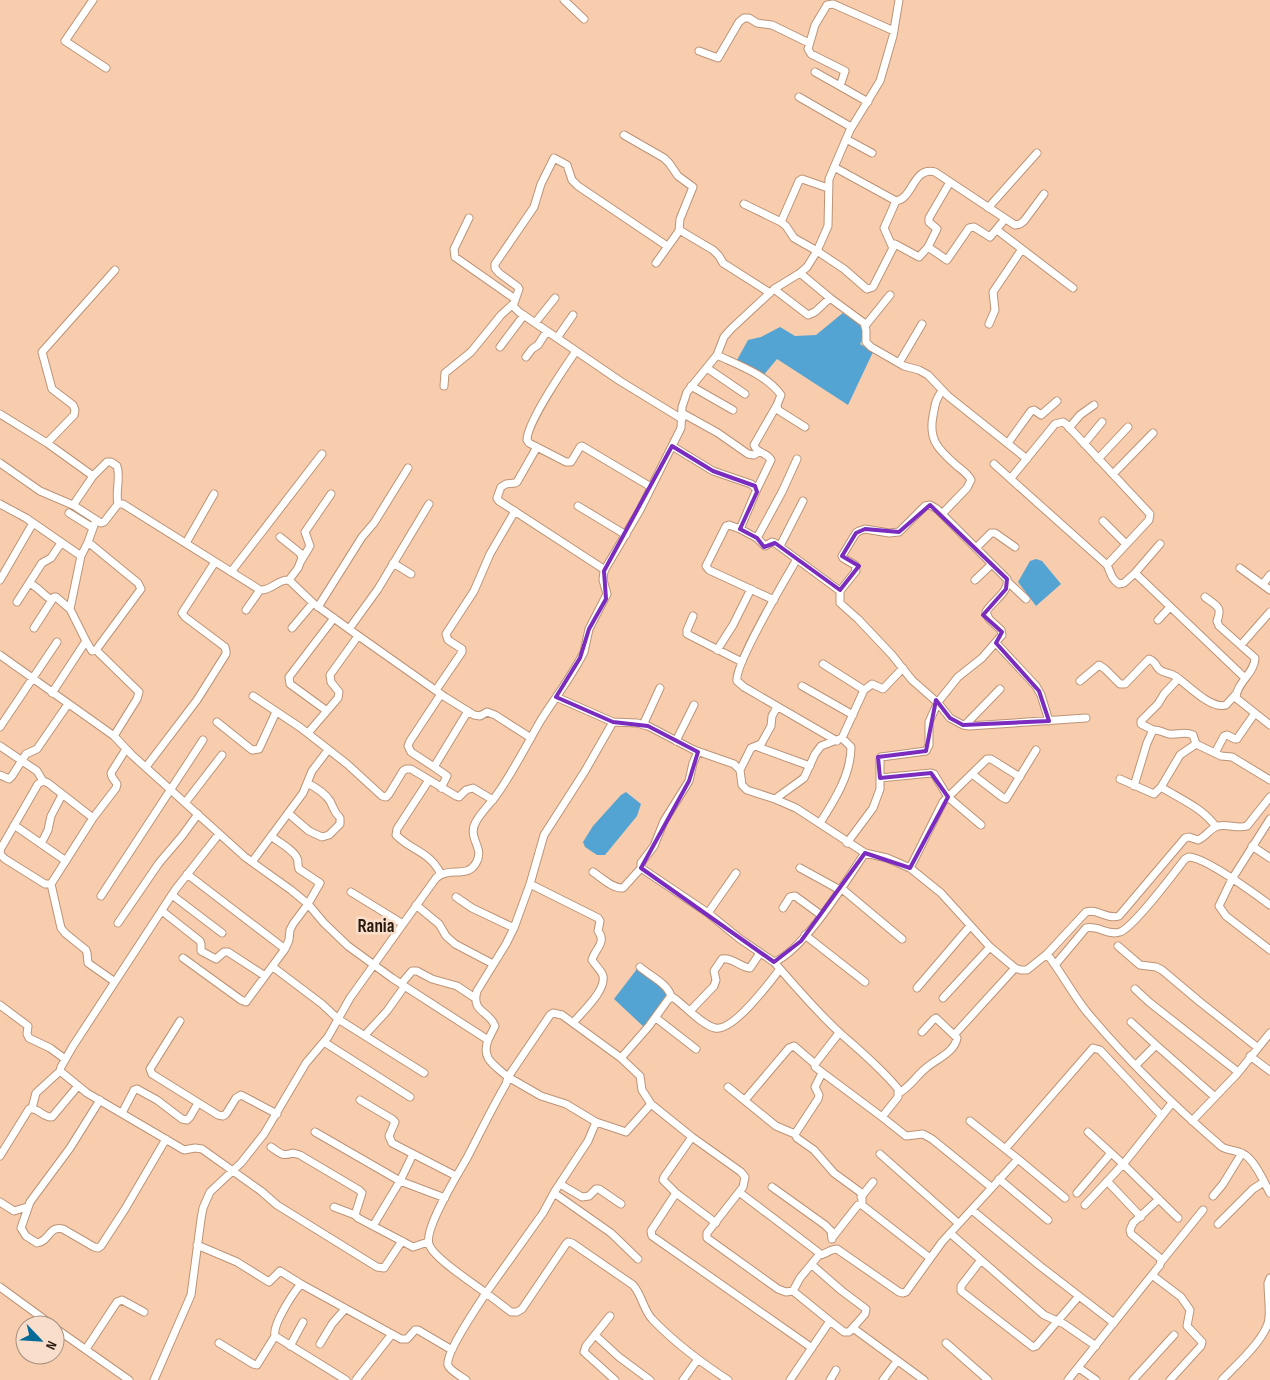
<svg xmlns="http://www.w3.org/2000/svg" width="1270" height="1380" viewBox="0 0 1270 1380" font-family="'Sofia Sans Condensed',sans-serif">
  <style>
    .water { fill: #53a3d3 }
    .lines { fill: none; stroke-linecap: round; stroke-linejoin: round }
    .minor-casing { stroke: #bc9376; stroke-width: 9 }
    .minor { stroke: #fff; stroke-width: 7 }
    .marked { fill: none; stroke: #7b2cbf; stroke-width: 4; stroke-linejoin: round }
    .labels { text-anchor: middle; stroke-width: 5; stroke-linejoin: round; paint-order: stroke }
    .district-label { font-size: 19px; font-weight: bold; fill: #291a0e; stroke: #f9decc }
  </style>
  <rect width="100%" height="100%" fill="#f8cdae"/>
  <!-- water -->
  <path class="water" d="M844 312 868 332 860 344 873 352 848 405 777 359 762 377 737 360 748 340 761 337 780 327 795 336 816 335Z
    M1036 559 1042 561 1061 584 1036 606 1018 582 1030 561Z
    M626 792 641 804 637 816 605 855H597L585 847 583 842 593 826 621 795Z
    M637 969 663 984 669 995 645 1028 614 999Z"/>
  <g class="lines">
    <defs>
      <path id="minor" d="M93 0 65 41 106 68
        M564 0 584 19
        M699 51 718 58 739 22 744 18H749L757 23 772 25 809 43
        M815 72 868 102
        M840 86 845 71 811 54 808 49 815 25 827 5 833 4 894 31
        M799 97 851 127
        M624 135 664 158 669 163 678 176 693 187 680 219 679 231
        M846 139 872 153
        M834 167 896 201C913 199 913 166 935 172L1015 225 1020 224 1024 221 1044 194
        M744 204 781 222 786 226 794 238 817 251 844 269 867 289 873 287 895 244 919 257 928 247 947 260 969 228 974 227 990 237 1005 219
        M988 208 1037 153
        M469 218 454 249 455 257 515 299
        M781 222 799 181 802 179 828 188
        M997 230 1073 288
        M667 246 578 186 572 180 567 165 554 158 541 184 534 207 495 264V268L499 273 518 287 519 289 513 306 519 312 620 381 682 419
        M892 246 884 228 896 201
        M928 247 937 229 929 222V218L950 182
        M656 263 679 231H681L713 250 719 256 723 263 770 293
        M800 273 830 298 864 323 866 330V342L871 347 904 366 919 370 928 375 948 396 1027 459
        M774 289 808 315 815 312 830 298
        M535 323 555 298
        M989 324 995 310 993 292 1022 249
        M865 326 890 295
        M557 338 573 315
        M500 347 524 315
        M576 351C565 367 527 423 527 440L529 443 566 462H571L580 447 582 446 651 487
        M717 355C738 365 767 375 781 395L777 405 778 410 805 427
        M526 357 532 349 538 345 547 331
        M899 363 922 324
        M707 368 745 394
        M444 386 445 373 471 352 501 315 513 304
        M691 386 733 410
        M682 413 718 433 748 454 754 455 759 452
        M0 414 47 443 93 476 74 504 76 507 101 523 104 522 118 504H123L260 590C272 591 277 579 289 580L313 603 353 632 445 697 474 715 480 716 487 712 495 715 531 738
        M1069 428 1080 415 1094 405
        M47 443 74 415 75 410 73 405 52 389 42 352 115 270
        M1008 443 1031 411 1034 410 1041 415 1057 401
        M1084 444 1102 422
        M672 446 713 471 751 484 757 489 740 529 729 525 726 526 706 566 709 570 774 600
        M537 447 517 482 515 483 506 484 501 487 497 498 499 501 605 570
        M1098 459 1128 427
        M0 463 40 491 75 506
        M994 464 1107 565C1111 573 1111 579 1119 584L1124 583 1135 573 1245 678
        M1113 474 1153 433
        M93 476 107 462H111L117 466C121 478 115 491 118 504
        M1011 478 1055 424 1063 422 1066 424 1150 514 1149 520 1107 565
        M757 489 771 460C767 452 757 454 754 445L777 405
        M0 504 26 518 81 556 88 542
        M578 506 626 535
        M69 513 93 528
        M942 514 967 488 971 480C968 474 962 470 957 466 940 451 928 441 933 416 935 406 935 400 942 391
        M1103 521 1126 544
        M740 529 757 538 765 546 772 542 775 543 840 591V603L858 619 892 655 912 680 938 703 950 718 963 725 969 726 1086 718
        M280 537 300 553 302 558 298 568 289 580
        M757 538 782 492 797 459
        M186 543 214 494
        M780 546 803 501
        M976 548 991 533H995L1015 547
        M81 556 70 609 86 641
        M797 559C786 578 734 665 737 681L744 687 837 741
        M301 561 310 546 305 532 331 494
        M393 563 411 574
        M1240 568 1270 590
        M231 572 322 454
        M1135 573 1160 544
        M0 580 33 523
        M975 580 992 564
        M1008 582 1026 599
        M29 583C39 587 42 595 52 600
        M1263 584 1270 575
        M840 591 856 571 855 565 843 558 842 556 856 533 859 531 865 529 889 533 899 532 925 506 930 505 937 509 1007 579C1010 592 992 601 986 612L989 619 1001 630 1002 635 982 658 958 677 938 702 929 722V745L926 751 881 757 880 759V789L873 808 847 843
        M1205 597C1216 606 1223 606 1217 621L1219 626 1255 658C1255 673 1236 683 1236 698L1270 725
        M17 602 42 563 51 558 61 543
        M318 607 362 537 374 523 408 468
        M246 610 260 590
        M693 616 687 630V634L742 662
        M1158 620 1170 607
        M34 628 54 597H56L70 609
        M292 628 313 603
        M349 629 378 589 429 504
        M996 643 1036 686 1041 695 1049 721
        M1241 645 1270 612
        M96 650 139 692 137 699 114 736
        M717 650 733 625 751 589
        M0 655 114 736 132 755 245 857 291 890 308 904 324 923 348 946 392 978 488 1040C481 1059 494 1065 508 1077L506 1084C492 1108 480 1133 467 1158 458 1174 424 1228 429 1244 432 1257 474 1284 486 1293 479 1304 445 1353 448 1365 450 1371 461 1376 466 1380
        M823 664 864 690
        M1080 681 1099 665 1105 669 1120 684H1125L1149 659C1156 661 1155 666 1160 670 1164 673 1170 673 1175 676 1187 684 1211 710 1226 705L1235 695
        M802 686 853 715
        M436 690 462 652V649L448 640 446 634 474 591 490 554 515 511
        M52 693 86 641 92 651 96 650 141 589 138 583 88 542 96 520
        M441 694 410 741 408 746 411 752 434 767 468 711
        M253 696 301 728 347 764 382 796 386 797 389 794 403 771 406 769H411L456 796 459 797 466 790 473 788 493 800
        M556 697 613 722 637 723 648 726 694 750 734 764 740 770 742 785 747 790 775 799 796 808 865 853 887 858 910 868 941 893 990 947 1015 968 1021 970H1027L1047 954C1061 972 1072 993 1086 1011 1127 1060 1173 1105 1222 1147 1229 1151 1238 1150 1245 1155 1255 1161 1264 1182 1270 1193
        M327 711 290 684 289 677 334 618
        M217 722 252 750 259 749 276 712
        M643 725 660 688
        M965 725 1000 689
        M0 727 57 642
        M1153 730 1141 724V721L1158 704 1164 694 1178 679
        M308 733 338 698 339 692 331 682 330 675 358 636
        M676 741 694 705
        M0 746 37 771 43 781
        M758 747 810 766
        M698 752 693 763 689 781 664 821 654 846 641 863V868L708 913 740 939 774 962C804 950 846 881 865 853
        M1215 753 1224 736 1227 735 1235 739H1237L1255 713
        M146 767 197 700 226 654V651L225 647 185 617 182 613 215 562
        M434 767 447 776 441 788
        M740 770 751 748 761 744 771 726 772 716 777 707
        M972 774 1002 797 1006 799 1036 750
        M0 775 9 779 12 776 26 754 37 749 68 704
        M880 778 931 773 934 774 948 797 981 825
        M1120 779 1154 794 1161 787C1180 799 1203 808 1216 827
        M429 780 397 829 396 835C413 852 428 850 441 874
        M1134 786 1147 743 1153 730C1159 729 1163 733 1169 734 1177 735 1185 731 1193 735L1196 744
        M1161 787 1180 755 1196 744 1221 756 1232 757 1270 780
        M775 799 804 778 815 754 821 746 842 738 864 690 872 684 883 689 903 668
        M185 803 222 755
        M288 813 309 831 322 837 329 835 340 824V818C333 811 334 808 330 801 325 793 315 787 307 783
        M1270 819 1232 879 1219 906 1226 916 1270 950
        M820 823C834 801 851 775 851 747L842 738
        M14 825 66 861
        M219 834 175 890 73 1046 61 1067 60 1071 87 1093 184 1150 195 1148 202 1149 261 1191 277 1205 377 1267 384 1268 402 1241
        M41 844 48 830 51 816 62 795
        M1252 846 1270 858
        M252 862 303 793 312 771 328 750
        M800 868 840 890
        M910 868 943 802 987 759H991L1020 777
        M593 872C602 878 613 889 623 888L641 868
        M187 874 285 949
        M51 884H45L5 859 1 855 0 850 38 784 43 781 48 783 93 818
        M51 884 93 818 116 788 117 784 112 777 111 773 126 749
        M51 884 61 928 65 933 86 950 87 953 88 963 115 982
        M530 884 598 918 600 921 598 931C607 942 595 949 592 960 595 965 602 971 603 976 606 991 582 1012 573 1023
        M841 888 902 939
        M351 892 403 924
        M172 895 222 933
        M101 896 203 740
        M456 897 472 908 514 928
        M416 905 439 924 446 936 455 944 493 964
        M783 908 790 897 795 896 821 915
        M162 911 200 941 201 944V951L216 959 224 952H228L265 976
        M708 913 736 873
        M118 923 159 863 182 836 198 814
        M805 935 865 982
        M1118 946 1140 965 1156 967 1162 970 1200 1002 1257 1047
        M1047 954 1086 912C1097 908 1107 920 1119 916L1185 838 1189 837 1198 840C1206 837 1210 828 1218 826 1228 824 1238 829 1247 826L1270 797
        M183 958 241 1000 246 1002 285 949 289 940 290 930 293 924 308 904 320 883 299 869C297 865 299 862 297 858 293 849 278 842 271 836
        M774 962C795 986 816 1011 840 1033 860 1051 881 1068 898 1089V1097L882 1117 815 1067V1064L839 1033
        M1055 965 1086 928C1098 925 1108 936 1120 932 1133 928 1174 873 1185 859L1189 857C1207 858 1255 894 1270 905
        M273 967 322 1004 338 1019 424 1073
        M640 967C650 976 667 983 671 996
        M401 984 412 971H417L432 979 457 986 475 998
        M917 988 970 926
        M1135 989 1149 1002 1238 1072
        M943 998 990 947
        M0 1005 28 1026 27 1034 29 1038 50 1048 65 1059
        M690 1011 714 986 716 980 714 971 722 959C732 957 740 967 750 968L760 953
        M656 1018 696 1049
        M180 1021 150 1069 152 1074 218 1115 223 1116 226 1114 236 1098 241 1095 277 1114
        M1131 1022 1156 1045 1215 1097
        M922 1032 933 1020 936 1018 954 1035 1015 968
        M365 1035 387 1011 404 987
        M488 1040 495 1026C489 1010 471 1013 477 991L506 944 514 928 530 884 544 835 585 771 613 722
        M324 1042 410 1097
        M1250 1056 1270 1071
        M621 1058 649 1026 670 997 674 998C685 1006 702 1025 715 1028 733 1032 770 982 780 969
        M1136 1065 1156 1045
        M822 1073 815 1087 819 1095 818 1099 795 1134 797 1138 814 1150 834 1173 860 1192 862 1195V1205
        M728 1087 776 1126 795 1134
        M899 1093C911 1086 916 1076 926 1068 935 1060 955 1052 957 1038L954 1035
        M100 1100 70 1148 30 1202 21 1228 26 1236 37 1243C49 1242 49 1225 63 1229L94 1247 98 1248 101 1246 125 1209 166 1139
        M360 1100 392 1119 395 1122 389 1136 392 1143 456 1176
        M745 1100 789 1048 794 1046 815 1064
        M32 1108 36 1093 60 1071
        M122 1113 134 1090 137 1089 157 1100 182 1119 187 1120 190 1117 198 1103
        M882 1117 906 1136 923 1134 932 1139 991 1187
        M1192 1121 1237 1074 1270 1033
        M596 1122 626 1132 651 1104
        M315 1132 400 1181 445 1198
        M1088 1132 1121 1162 1178 1218
        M692 1137 664 1177 663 1180 676 1193 716 1223
        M271 1147C280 1153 282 1157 293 1153L300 1155 359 1190 362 1193 355 1215 358 1218 413 1247 428 1242
        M1006 1148 1093 1048 1100 1050 1161 1115
        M880 1154 958 1223
        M0 1156 29 1109C38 1107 43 1118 52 1117L78 1086
        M1018 1159 1065 1198
        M999 1179 1048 1220
        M1107 1181 1141 1217
        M560 1184 582 1197 589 1196 596 1189H599L621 1204
        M772 1187 825 1225 831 1231 832 1239
        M739 1192 818 1252 819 1255 800 1278 793 1291
        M554 1193 611 1233 638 1259
        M676 1193 651 1231 652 1236 812 1348
        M1077 1193 1111 1153
        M1213 1196 1223 1184 1242 1153
        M861 1197 873 1182
        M0 1202 14 1211 27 1207
        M1085 1205 1125 1162 1172 1103
        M334 1207 355 1215
        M972 1210 1040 1266 1114 1323
        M1218 1224 1253 1189 1264 1182
        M373 1226 400 1181 413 1154
        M950 1233 1044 1315 1064 1324 1096 1346
        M832 1238 858 1205H862L930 1258
        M197 1245 237 1262 269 1282 280 1271 301 1284
        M819 1255C825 1255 830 1249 837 1249L899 1292 903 1293 906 1292 942 1242 1018 1159 970 1121
        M981 1260 961 1286V1291L1033 1347 1036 1346 1079 1296
        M1161 1262 1203 1210
        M812 1265 842 1291 866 1309 865 1314 849 1332H844L830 1321
        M1152 1275 1181 1297 1190 1310 1187 1326 1202 1342 1201 1346 1170 1380
        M0 1287 52 1325
        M610 1316 586 1346 584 1352 615 1380
        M55 1328 129 1380
        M853 1328 924 1380
        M595 1335 619 1357 650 1380
        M219 1343 253 1364 257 1365 275 1336
        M946 1343 988 1380
        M320 1344 332 1324 345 1309
        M290 1346 303 1322
        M86 1349 117 1302 122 1300 144 1312
        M1079 1368 1096 1380
        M154 1380 191 1295 201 1219 203 1208 210 1192 241 1163 264 1134 306 1063 328 1037 350 998 436 878C450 866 467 879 476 863 486 847 465 838 477 820 483 810 492 802 498 793 514 770 527 744 541 720 555 698 572 676 584 652L589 629 607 594 603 580 604 571 640 510 681 428 682 407 687 392 717 355 724 337 731 329 774 289 800 273 807 267 817 251 828 226 829 179 850 130 880 81 893 36 899 0
        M346 1380 275 1336C272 1325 293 1293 301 1284L401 1339H407L415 1330H418L452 1350
        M356 1380 392 1334
        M683 1380 698 1359
        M728 1380C702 1363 673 1341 652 1319 643 1309 642 1295 633 1285L572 1243 568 1242 566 1244 522 1309 517 1312H511L486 1293 543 1213 555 1191 588 1141 596 1122 566 1104 541 1096 508 1077 550 1015 553 1013 562 1015 621 1058 640 1076 642 1090 651 1104 692 1137 741 1172 745 1177 743 1187 707 1233V1238L778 1289 786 1292 793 1291 830 1321 790 1380
        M830 1380 836 1370
        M883 1380 897 1361
        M1068 1380 1160 1265 1161 1259 1131 1234 1130 1230 1133 1223 1159 1199
        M1133 1380 1174 1335
        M1222 1380C1235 1366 1268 1337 1269 1318 1270 1307 1268 1295 1268 1283L1270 1278"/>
    </defs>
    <!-- minor casing -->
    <use href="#minor" class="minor-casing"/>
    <!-- minor -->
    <use href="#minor" class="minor"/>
  </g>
  <!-- marked area -->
  <path class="marked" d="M672 446 713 471 755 486 757 492 740 529 757 538 764 547 775 543 840 590 859 566 842 556 856 533 865 529 899 532 930 505 1007 579 1006 589 983 615 1002 632 996 643 1039 691 1049 721 963 725 950 718 936 700 926 751 878 757 880 778 931 773 948 797 910 868 865 853 801 941 774 962 641 868 689 781 698 752 648 726 613 722 556 697 580 658 589 629 606 599 604 571Z"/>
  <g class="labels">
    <!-- district labels -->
    <g class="district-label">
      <text x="376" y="932">Rania</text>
    </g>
  </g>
  <!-- north arrow -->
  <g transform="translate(40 1340) rotate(115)"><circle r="24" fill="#f9decc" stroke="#a69080"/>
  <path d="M0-4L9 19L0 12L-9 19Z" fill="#046b99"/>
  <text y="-8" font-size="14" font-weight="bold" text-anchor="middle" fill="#291a0e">N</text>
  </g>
</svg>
